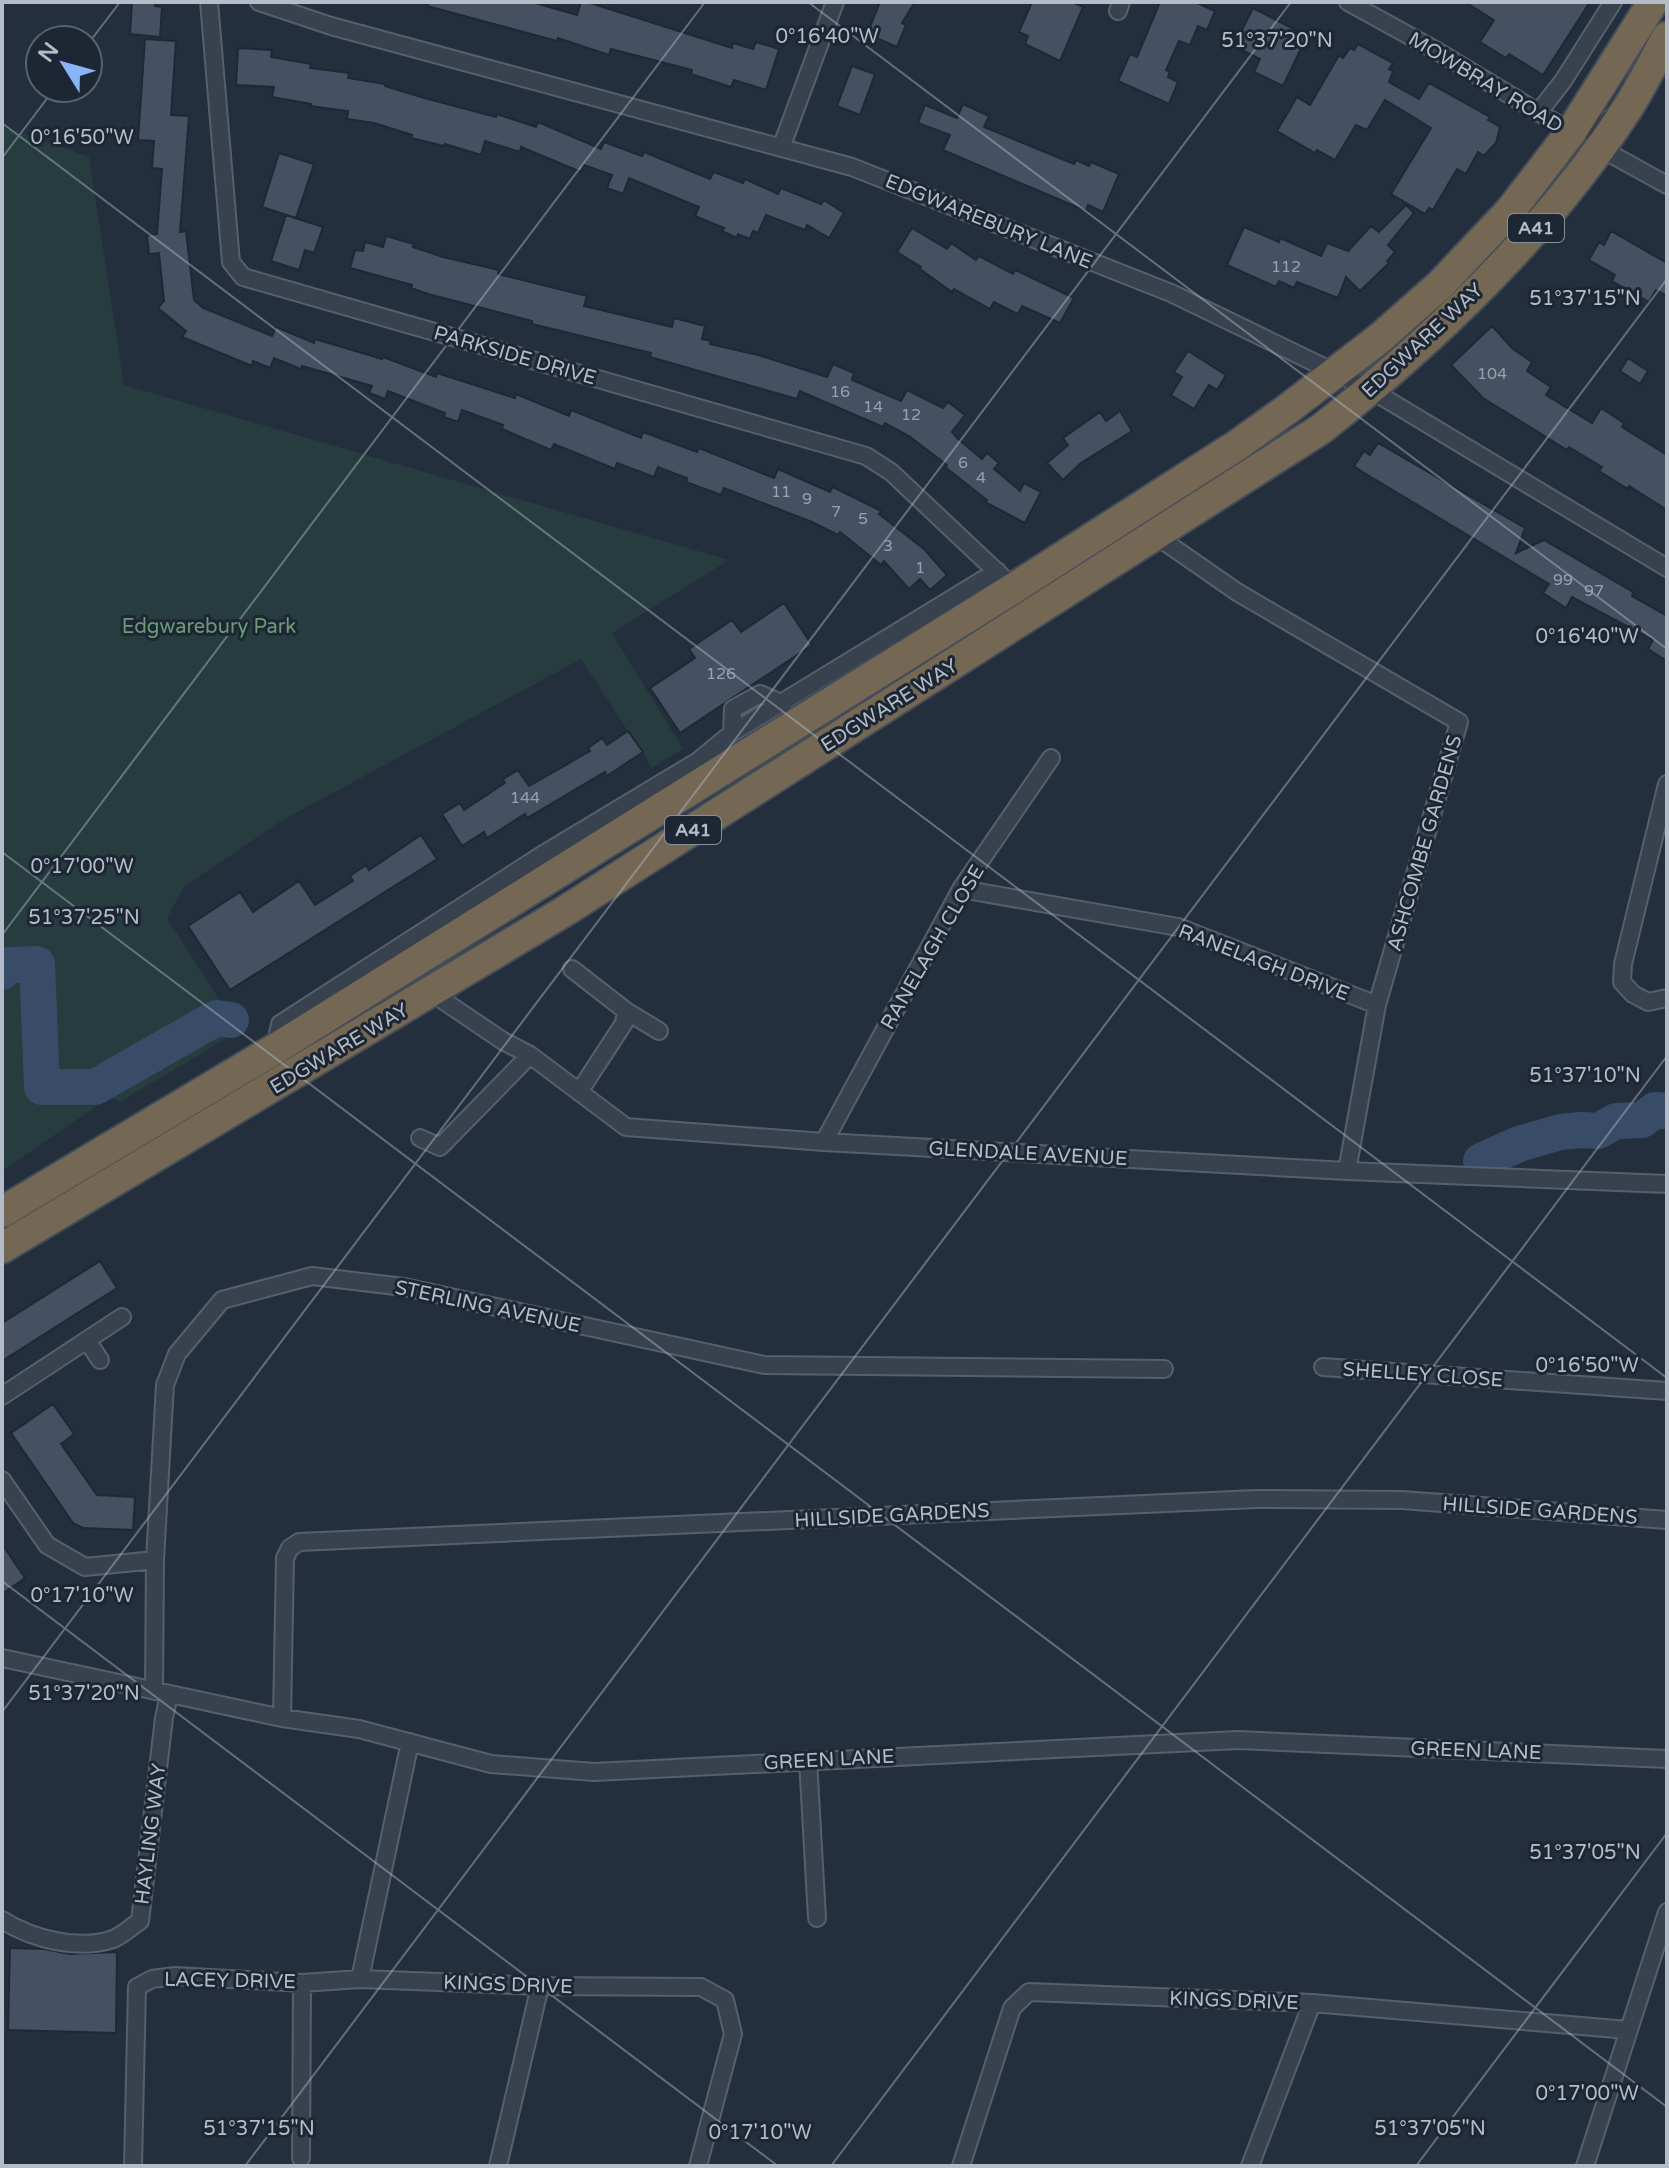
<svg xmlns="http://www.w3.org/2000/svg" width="1669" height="2168" viewBox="0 0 1669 2168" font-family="'Varela Round',sans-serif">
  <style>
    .green { fill: #263c3f }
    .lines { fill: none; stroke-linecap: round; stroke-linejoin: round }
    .river { stroke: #394c67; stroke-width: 36 }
    .building { fill: #455162; stroke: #1f2835; stroke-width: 2 }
    .street-casing { stroke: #565f6c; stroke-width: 20 }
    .highway-casing { stroke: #434c59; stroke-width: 34 }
    .street { stroke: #38414e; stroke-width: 16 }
    .highway { stroke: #746855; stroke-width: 30 }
    .ticks { fill: none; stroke: #b4bcc9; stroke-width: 2; stroke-opacity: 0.45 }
    .labels { text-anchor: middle; stroke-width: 6; stroke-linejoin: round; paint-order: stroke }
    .number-label { font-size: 16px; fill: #98a1af }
    .shield { fill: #1d2633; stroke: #878f9c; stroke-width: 2 }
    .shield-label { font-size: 18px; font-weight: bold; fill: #b4bcc9 }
    .street-label { font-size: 20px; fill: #b4bcc9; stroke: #1d2633 }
    .park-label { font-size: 20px; fill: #6b9a76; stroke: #1d2633 }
    .ticks-label { font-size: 20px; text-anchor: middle; fill: #b4bcc9; stroke: #1d2633; stroke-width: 6; stroke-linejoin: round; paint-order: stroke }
  </style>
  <rect width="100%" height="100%" fill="#242f3e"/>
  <!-- green -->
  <path class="green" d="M2 126 89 157 124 385 729 560 612 633 683 749 652 768 581 659 281 821 184 887 167 918 238 1029C201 1057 159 1077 120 1102L110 1097 2 1171Z"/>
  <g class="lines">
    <!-- river -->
    <path class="river" d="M2 972 9 965 37 964 42 1087H95L195 1030
      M200 1027 217 1018 231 1020
      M1481 1161 1519 1144 1560 1132 1582 1130 1598 1131 1616 1121 1642 1120 1655 1110 1667 1111"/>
  </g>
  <!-- building -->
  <path class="building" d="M132 2H156L155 6 162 7 160 37 130 34Z
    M428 2H532L577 15 581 2H587L732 48 733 43 753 49 756 42 779 49 766 90 734 80 731 87 691 74 692 70 611 49 609 55 558 38 557 41 427 6Z
    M880 2H915L902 23 906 25 897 47 867 34Z
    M1032 2H1072L1083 7 1060 61 1025 44 1028 36 1019 32Z
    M1160 2H1195L1215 11 1207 30 1198 26 1190 45 1179 41 1166 70 1170 72 1168 77 1178 82 1169 104 1118 81 1130 54 1137 57Z
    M1465 2H1590L1543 75 1509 54 1506 58 1480 42 1494 20Z
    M1253 8 1307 36 1283 86 1254 72 1260 59 1234 46Z
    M145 39 176 41 171 115 189 116 180 232 186 231 194 300 203 308 272 336 276 327 314 343 315 339 382 359 383 357 436 377 437 373 515 398 516 394 569 416 571 410 641 438 643 432 697 452 699 448 774 478 778 469 830 492 833 487 881 511 879 514 924 549 947 575 930 590 920 579 909 589 884 561 881 565 840 532 838 535 812 522 724 488 721 495 686 482 687 478 658 467 654 477 617 463 615 469 554 444 551 450 502 429 503 425 462 410 458 422 444 417 445 413 388 391 385 399 369 393 372 386 302 366 301 369 274 358 270 368 253 361 252 366 182 337 186 331 158 308 164 301 159 253 149 254 147 235 157 234 162 169 152 168 154 141 138 140Z
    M1358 44 1393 63 1389 69 1393 71 1389 82 1419 99 1429 83 1490 117 1488 120 1500 127 1496 143 1490 149 1484 156 1478 152 1466 174 1457 169 1433 210 1429 208 1425 214 1391 194 1431 128 1385 100 1367 130 1356 125 1335 160 1317 150 1315 153 1277 131 1297 97 1310 105 1339 55 1343 58 1350 48 1354 50Z
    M238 48 272 50 271 57 311 64 310 68 349 73 348 78 385 84V86L421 97 496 117 497 114 536 127 538 122 601 149 604 142 642 156 644 152 710 179 714 172 743 183 745 179 778 194 781 188 821 204 824 200 844 213 829 238 807 225 805 230 766 215 758 233 753 231 750 239 738 234 737 238 722 231 724 228 695 216 699 207 629 178 623 194 607 188 612 175 584 165 581 172 521 147 520 152 485 141 481 155 445 144 444 146 411 138 412 135 374 123 347 119 348 111 310 106 311 104 272 97 274 87 236 85Z
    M852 66 875 74 860 115 837 106Z
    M963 104 989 116 984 127 1074 164 1076 160 1089 166 1091 162 1119 174 1103 212 1088 205 1086 211 943 150 950 135 918 123 925 105 957 118Z
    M279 153 314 164 296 218 262 207Z
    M1406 205 1414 213 1388 245 1395 252 1387 261 1389 263 1360 291 1346 277 1338 298 1297 282 1294 288 1279 281 1276 287 1227 265 1244 227 1279 242 1280 238 1321 256 1327 243 1348 251 1371 226 1379 232Z
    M286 215 323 227 314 253 305 250 299 270 271 261Z
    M912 228 947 249 951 243 976 260 979 256 1013 274 1015 270 1074 298 1060 323 1022 306 1018 314 994 302 990 309 954 289 952 292 920 269 921 267 897 252Z
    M1611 231 1667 263V296L1656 290 1649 302 1612 281 1615 275 1589 260 1599 242 1604 245Z
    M386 236 414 244 413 247 443 257 499 270 498 274 587 296 584 306 672 327 674 318 705 326 702 339 711 341 710 344 758 355 827 377 833 364 854 373 852 380 901 401 907 390 943 408 948 402 965 415 952 432 957 438 982 459 987 453 999 463 994 469 1020 491 1024 483 1041 492 1025 523 985 502 987 500 945 467 947 465 909 436 885 423 883 427 800 391 797 399 650 357 651 353 532 324V321L428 294 411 288 412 285 350 268 355 250 363 251 365 242 383 247Z
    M1492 326 1513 349 1532 362 1527 371 1551 387 1546 395 1592 423 1601 408 1624 423 1622 427 1667 455V510L1629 486 1628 489 1599 471 1602 467 1569 447 1567 450 1483 398 1451 365Z
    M1188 351 1226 375 1217 390 1209 385 1194 409 1171 395 1182 377 1174 372Z
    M1628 358 1648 371 1640 384 1620 371Z
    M1120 411 1132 431 1081 463 1063 480 1047 463 1068 445 1063 438 1100 412 1106 421Z
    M1378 443 1525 528 1516 553 1544 540 1633 592 1632 596 1667 616V661L1648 649 1653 640 1572 597 1566 608 1543 593 1549 584 1361 471 1354 466 1364 451 1370 455Z
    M784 603 812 645 680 733 650 688 695 658 689 649 732 620 741 632Z
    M628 731 643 752 607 776 605 772 527 818 525 814 487 838 484 832 462 846 442 814 460 803 464 810 505 783 503 779 518 770 529 786 590 751 588 748 602 738 607 745Z
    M421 835 437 859 230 990 188 926 240 892 253 912 299 881 315 905 353 881 350 876 366 865 369 870Z
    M100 1261 117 1288 2 1361V1323Z
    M53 1404 74 1434 61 1444 97 1495 135 1497 133 1530 83 1528 73 1523 11 1433Z
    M2 1544 25 1578 2 1594Z
    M10 1948 44 1949 70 1954 117 1952 116 2033 8 2030Z"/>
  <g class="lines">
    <defs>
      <path id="street" d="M209 2 231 262 243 277 866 456 891 472 1014 588
        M259 2 331 26 852 167 1171 293 1371 390 1667 568
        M1348 2 1437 51 1571 132 1589 130 1615 116
        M1118 11 1121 2
        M1538 113 1563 81 1613 2
        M781 148 835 2
        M1600 148 1667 185
        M1155 535 1237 592 1459 722 1377 1005 1347 1171
        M732 733 733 709 760 694 783 704
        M1667 784 1623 964 1622 982 1633 994 1648 1002 1667 998
        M961 889 1178 927 1377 1005
        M572 969 626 1011 624 1023 579 1092
        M432 993 503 1041 530 1055 626 1127 824 1142 1347 1171 1667 1184
        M626 1011 659 1031
        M275 1047 280 1024 545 853 698 761 732 733 997 571
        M420 1138 440 1147 530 1055
        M824 1142 961 889 1051 758
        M87 1340 100 1360
        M1323 1367 1667 1391
        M2 1396 122 1317
        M2 1480 47 1545 85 1567 155 1560
        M2 1658 282 1718 359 1729 491 1764 594 1772 1238 1740 1667 1759
        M154 1691 155 1560 165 1385 177 1354 222 1300 312 1276 404 1287 764 1365 1164 1369
        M282 1718 285 1558 290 1548 299 1542 1256 1499 1402 1500 1667 1520
        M410 1742 360 1979 540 1986 701 1987 725 2000 733 2034 698 2166
        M808 1760 817 1918
        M2 1920C33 1939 78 1951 113 1939 122 1936 132 1926 140 1921L164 1718 169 1695
        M301 2158 302 1983
        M133 2166 137 1987 152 1979 175 1976 302 1983 360 1979
        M498 2166 540 1986
        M961 2166 1012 2008 1029 1992 1312 2003 1628 2030
        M1250 2166 1312 2003
        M1585 2166 1667 1912"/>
      <path id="highway" d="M2 1212 275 1049 1014 588 1239 444 1289 408 1380 338 1440 285 1511 210 1571 132 1653 2
        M2 1248 565 911 1321 429C1435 339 1545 234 1625 112 1641 88 1653 62 1667 37"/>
    </defs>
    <!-- street casing -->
    <use href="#street" class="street-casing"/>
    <!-- highway casing -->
    <use href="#highway" class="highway-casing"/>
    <!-- street -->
    <use href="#street" class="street"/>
    <!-- highway -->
    <use href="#highway" class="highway"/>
  </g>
  <!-- ticks -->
  <path class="ticks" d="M808 2 1667 649M88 44 120 2M2 123 1667 1378M2 158 55 88M2 852 1667 2107M2 935 705 2M2 1581 778 2166M2 1712 1291 2M245 2166 1667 279M831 2166 1667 1056M1416 2166 1667 1833"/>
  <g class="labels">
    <!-- number labels -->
    <g class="number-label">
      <text x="1286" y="272">112</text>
      <text x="1492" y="379">104</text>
      <text x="840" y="397">16</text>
      <text x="873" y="412">14</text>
      <text x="911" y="420">12</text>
      <text x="963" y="468">6</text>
      <text x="981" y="483">4</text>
      <text x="781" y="497">11</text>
      <text x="807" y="504">9</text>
      <text x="836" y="517">7</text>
      <text x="863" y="524">5</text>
      <text x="888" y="551">3</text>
      <text x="920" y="573">1</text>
      <text x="1563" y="585">99</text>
      <text x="1594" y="596">97</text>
      <text x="721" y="679">126</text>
      <text x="525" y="803">144</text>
    </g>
    <!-- shield labels -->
    <g class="shield">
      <rect x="1508" y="214" width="56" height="28" rx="6"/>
      <rect x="665" y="816" width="56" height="28" rx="6"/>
    </g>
    <g class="shield-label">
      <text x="1536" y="234">A41</text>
      <text x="693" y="836">A41</text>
    </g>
    <!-- street labels -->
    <g class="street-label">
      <text transform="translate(1486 82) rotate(31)" y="7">MOWBRAY ROAD</text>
      <text transform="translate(989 221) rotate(22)" y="7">EDGWAREBURY LANE</text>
      <text transform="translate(1422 340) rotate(-43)" y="7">EDGWARE WAY</text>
      <text transform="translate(515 355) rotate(16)" y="7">PARKSIDE DRIVE</text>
      <text transform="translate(889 705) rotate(-32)" y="7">EDGWARE WAY</text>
      <text transform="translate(1424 843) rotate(-74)" y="7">ASHCOMBE GARDENS</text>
      <text transform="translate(932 947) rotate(-60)" y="7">RANELAGH CLOSE</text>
      <text transform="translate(1264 962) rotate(21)" y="7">RANELAGH DRIVE</text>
      <text transform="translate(339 1048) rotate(-31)" y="7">EDGWARE WAY</text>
      <text transform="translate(1028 1153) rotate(3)" y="7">GLENDALE AVENUE</text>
      <text transform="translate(488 1306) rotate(12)" y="7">STERLING AVENUE</text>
      <text transform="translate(1423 1374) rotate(4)" y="7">SHELLEY CLOSE</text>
      <text transform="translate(1540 1510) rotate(4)" y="7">HILLSIDE GARDENS</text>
      <text transform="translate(892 1515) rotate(-3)" y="7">HILLSIDE GARDENS</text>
      <text transform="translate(1476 1750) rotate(2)" y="7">GREEN LANE</text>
      <text transform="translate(829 1759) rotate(-3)" y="7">GREEN LANE</text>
      <text transform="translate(150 1834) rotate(-83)" y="7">HAYLING WAY</text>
      <text transform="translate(230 1980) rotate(1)" y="7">LACEY DRIVE</text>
      <text transform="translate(508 1984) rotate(2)" y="7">KINGS DRIVE</text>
      <text transform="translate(1234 2000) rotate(2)" y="7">KINGS DRIVE</text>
    </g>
    <!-- park labels -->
    <g class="park-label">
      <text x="209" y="633">Edgwarebury Park</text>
    </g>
  </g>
  <g class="ticks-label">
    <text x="827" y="43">0°16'40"W</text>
    <text x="1277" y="47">51°37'20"N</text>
    <text x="82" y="144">0°16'50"W</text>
    <text x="1585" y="305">51°37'15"N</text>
    <text x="1587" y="643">0°16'40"W</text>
    <text x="82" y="873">0°17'00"W</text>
    <text x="84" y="924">51°37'25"N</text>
    <text x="1585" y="1082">51°37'10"N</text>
    <text x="1587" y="1372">0°16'50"W</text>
    <text x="82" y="1602">0°17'10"W</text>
    <text x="84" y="1700">51°37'20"N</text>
    <text x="1585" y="1859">51°37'05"N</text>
    <text x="1587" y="2100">0°17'00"W</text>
    <text x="259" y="2135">51°37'15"N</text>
    <text x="1430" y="2135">51°37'05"N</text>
    <text x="760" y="2139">0°17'10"W</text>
  </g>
  <!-- border -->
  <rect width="1669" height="2168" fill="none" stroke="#b4bcc9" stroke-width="8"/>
  <!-- north arrow -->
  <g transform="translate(64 64) rotate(307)"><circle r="38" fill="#1d2633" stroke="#59626f" stroke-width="2"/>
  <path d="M0-6L14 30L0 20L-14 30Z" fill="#8ab4f8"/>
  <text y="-12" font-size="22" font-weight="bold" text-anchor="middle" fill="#b4bcc9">N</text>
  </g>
</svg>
